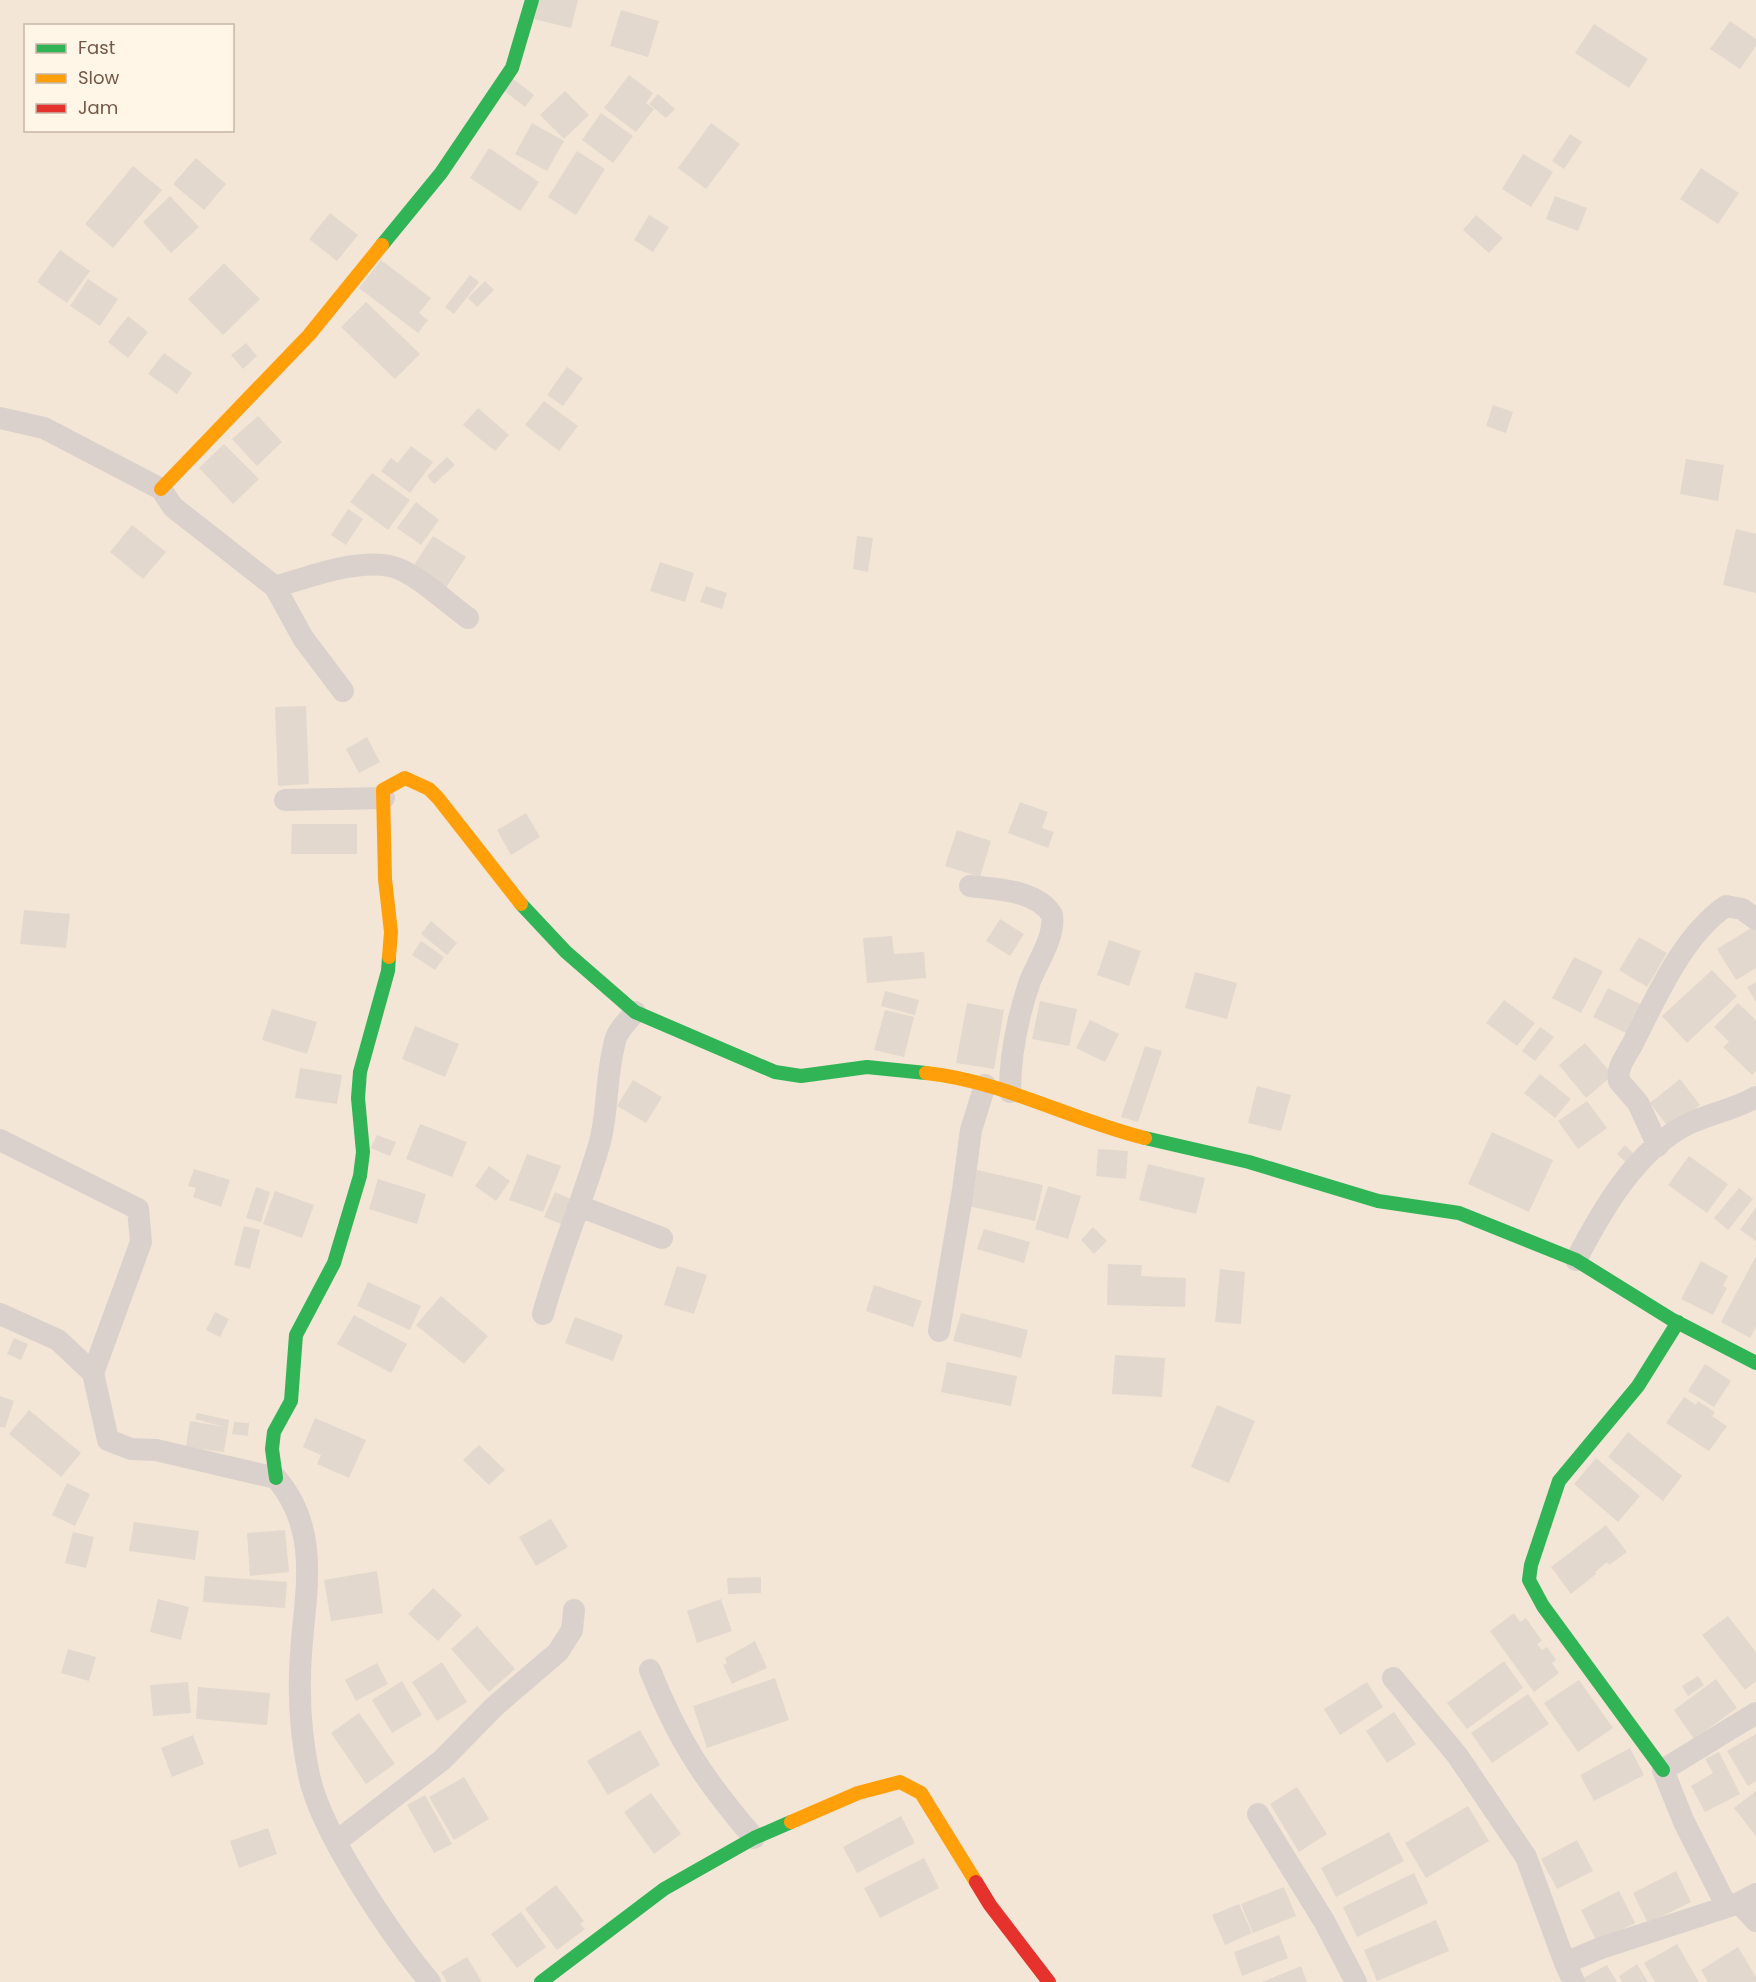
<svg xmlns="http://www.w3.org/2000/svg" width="1756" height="1982" viewBox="0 0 1756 1982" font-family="Poppins,sans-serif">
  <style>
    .residential { fill: #f3e6d6; fill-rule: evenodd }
    .building { fill: #e3d8ce }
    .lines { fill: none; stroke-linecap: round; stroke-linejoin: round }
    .street { stroke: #dad1cc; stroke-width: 22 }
    .fast { stroke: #30b455; stroke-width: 14 }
    .slow { stroke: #ff9f0a; stroke-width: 14 }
    .jam { stroke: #e5322d; stroke-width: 14 }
  </style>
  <rect width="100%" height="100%" fill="#f7f1e6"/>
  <!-- residential -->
  <path class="residential" d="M0 0H1756V1982H0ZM26 26H232V130H26Z"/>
  <!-- building -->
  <path class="building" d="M539 0H578L571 28 534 19Z
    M621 10 659 21 648 57 610 46Z
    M1730 21 1756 39V46L1740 69 1710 49Z
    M1594 24 1648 59 1629 88 1575 53Z
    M629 75 653 93 646 103 654 109 636 132 604 108Z
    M512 78 534 95 525 107 502 89Z
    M565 91 589 115 564 139 540 115Z
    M658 94 675 109 666 118 649 104Z
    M601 113 633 136 613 163 582 140Z
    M532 123 564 141 547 171 515 154Z
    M711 123 740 144 706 189 678 168Z
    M1570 134 1582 142 1564 169 1552 161Z
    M489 148 539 182 520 211 470 178Z
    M577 151 605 169 576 215 548 197Z
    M1523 154 1553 172 1531 207 1502 189Z
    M196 158 226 184 204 210 173 184Z
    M133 166 162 190 113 248 85 224Z
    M1701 168 1739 193 1718 224 1680 199Z
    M170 196 199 227 171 253 143 222Z
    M1555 196 1587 208 1578 231 1546 219Z
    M330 213 358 235 337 261 309 239Z
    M649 215 669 227 653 252 634 240Z
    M1476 215 1503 238 1489 253 1463 230Z
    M60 250 90 271 67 303 37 282Z
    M381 260 431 298 419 313 428 320 418 333 359 288Z
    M224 263 260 299 223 335 188 299Z
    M470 275 479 282 454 314 445 307Z
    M88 279 118 299 100 326 70 306Z
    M485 281 494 290 477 307 468 298Z
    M366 302 420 354 395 379 341 327Z
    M128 316 148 332 128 358 108 342Z
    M246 343 257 356 243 369 231 355Z
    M164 353 192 373 177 394 148 374Z
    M567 367 583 378 563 406 547 395Z
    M544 401 578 426 559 451 525 425Z
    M1493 405 1513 412 1506 433 1486 426Z
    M478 408 509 435 495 451 463 425Z
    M258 416 282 442 257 466 232 439Z
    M224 444 259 479 233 504 199 468Z
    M411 446 433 462 410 493 381 471 391 458 398 463Z
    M447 457 455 465 434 484 427 476Z
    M1686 459 1724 465 1718 501 1680 494Z
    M372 473 410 500 388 530 350 502Z
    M416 502 439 520 421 545 397 528Z
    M348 509 363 519 346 545 331 535Z
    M132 525 166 552 143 579 110 552Z
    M1736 529 1756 534V593L1723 585Z
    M433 536 466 557 443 592 410 571Z
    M857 536 873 538 868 572 853 569Z
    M660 562 694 573 685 602 650 591Z
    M706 586 727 593 722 609 700 602Z
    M306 706 309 784 278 786 275 707Z
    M367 737 380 762 359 773 346 749Z
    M1020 802 1048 812 1042 828 1054 832 1048 848 1008 833Z
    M526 813 540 837 511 855 497 830Z
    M292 824H357V854H291Z
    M957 830 991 841 980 877 945 866Z
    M24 910 70 914 66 948 20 944Z
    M1000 919 1024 934 1010 956 986 941Z
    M431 921 457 943 447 955 421 934Z
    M1756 925V968L1736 980 1717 949Z
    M892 936 894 954 924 952 926 978 867 983 863 938Z
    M1639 937 1667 953 1647 987 1619 970Z
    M1109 940 1141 951 1129 986 1097 975Z
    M421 941 444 957 435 970 412 955Z
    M1574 957 1603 971 1581 1013 1552 998Z
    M1712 970 1737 996 1687 1043 1662 1016Z
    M1195 972 1237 983 1227 1019 1185 1008Z
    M1756 982V1002L1747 987Z
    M1608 988 1642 1005 1628 1034 1593 1017Z
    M885 991 919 1000 915 1015 881 1006Z
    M1504 1000 1535 1023 1517 1046 1486 1023Z
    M1040 1001 1077 1009 1069 1046 1032 1039Z
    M967 1003 1004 1010 994 1069 956 1063Z
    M1738 1003 1756 1020V1071L1752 1075 1723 1047 1729 1042 1714 1027Z
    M272 1009 317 1022 307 1054 262 1040Z
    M885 1010 914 1017 904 1057 874 1050Z
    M1090 1020 1119 1034 1105 1062 1076 1048Z
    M415 1026 459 1044 445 1077 402 1059Z
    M1540 1027 1554 1037 1535 1061 1522 1051Z
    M1585 1043 1613 1075 1586 1098 1559 1065Z
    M1145 1046 1162 1051 1138 1122 1121 1117Z
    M300 1068 342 1075 337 1104 295 1098Z
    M1540 1074 1571 1099 1555 1118 1524 1093Z
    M1680 1079 1700 1105 1669 1128 1650 1103Z
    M633 1080 662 1097 646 1123 617 1106Z
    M1257 1086 1291 1095 1281 1131 1248 1123Z
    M1587 1101 1607 1128 1578 1149 1558 1121Z
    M420 1124 467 1142 452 1177 406 1159Z
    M1492 1132 1553 1160 1529 1212 1468 1184Z
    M377 1135 396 1142 390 1156 371 1148Z
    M1625 1145 1637 1157 1629 1165 1617 1154Z
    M1098 1149 1128 1151 1126 1179 1096 1176Z
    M527 1154 561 1166 543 1212 509 1200Z
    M1689 1156 1728 1184 1707 1213 1668 1185Z
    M1148 1164 1205 1178 1196 1214 1139 1200Z
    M489 1166 510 1181 496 1201 475 1186Z
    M194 1169 230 1180 221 1207 193 1197 196 1188 188 1186Z
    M977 1170 1043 1185 1035 1221 968 1206Z
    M378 1179 426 1194 417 1224 369 1209Z
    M1048 1186 1081 1196 1068 1239 1035 1229Z
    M256 1187 270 1192 261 1222 246 1218Z
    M1739 1188 1753 1199 1728 1230 1714 1218Z
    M275 1191 314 1205 302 1238 263 1224Z
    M555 1192 571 1199 561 1224 544 1217Z
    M1756 1207V1241L1740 1230Z
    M244 1226 260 1230 250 1269 234 1265Z
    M1093 1227 1107 1241 1094 1254 1081 1240Z
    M984 1229 1030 1242 1024 1263 977 1249Z
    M1756 1256V1327L1750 1338 1721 1322Z
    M1701 1261 1728 1276 1723 1286 1727 1288 1713 1315 1681 1299Z
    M1108 1264 1142 1265 1141 1276 1186 1278 1185 1307 1107 1305Z
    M677 1266 707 1275 694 1314 664 1305Z
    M1220 1269 1245 1272 1241 1324 1215 1322Z
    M368 1282 421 1306 410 1330 357 1306Z
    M874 1285 922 1301 913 1327 866 1311Z
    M441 1296 488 1336 464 1364 416 1325Z
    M215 1312 229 1319 220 1337 206 1330Z
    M961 1313 1028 1330 1021 1358 953 1341Z
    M354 1315 407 1344 391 1373 337 1344Z
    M575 1317 623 1335 613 1361 565 1343Z
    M14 1338 28 1344 21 1360 7 1354Z
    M1115 1355 1165 1358 1162 1397 1112 1394Z
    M947 1362 1017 1376 1011 1406 941 1392Z
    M1705 1364 1731 1381 1714 1407 1688 1391Z
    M0 1396 14 1401 5 1428 0 1427Z
    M1684 1397 1696 1405 1698 1401 1715 1412 1712 1416 1727 1426 1709 1451 1666 1423Z
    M1217 1405 1255 1421 1229 1483 1191 1467Z
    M29 1410 81 1453 61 1477 9 1434Z
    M197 1413 229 1420 224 1452 186 1447 190 1421 225 1427 195 1419Z
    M315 1418 366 1440 349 1478 317 1464 321 1455 303 1447Z
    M234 1422 249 1423 248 1436 232 1434Z
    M1628 1432 1682 1476 1663 1501 1608 1457Z
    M479 1445 505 1470 489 1485 463 1460Z
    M1596 1458 1640 1496 1618 1522 1574 1484Z
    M67 1483 90 1494 75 1526 52 1515Z
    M551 1519 568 1547 536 1566 519 1537Z
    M134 1522 199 1531 195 1560 129 1551Z
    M1606 1525 1627 1552 1609 1565 1607 1562 1595 1572 1596 1574 1571 1594 1551 1567Z
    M285 1530 289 1572 250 1576 247 1533Z
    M73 1532 94 1537 86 1568 65 1563Z
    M377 1571 383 1613 331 1621 324 1580Z
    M205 1576 287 1582 285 1608 203 1602Z
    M761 1577V1593L728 1594 727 1578Z
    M433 1588 462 1615 438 1641 408 1614Z
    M158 1599 189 1607 181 1640 150 1632Z
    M721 1599 732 1631 697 1643 687 1611Z
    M1514 1613 1520 1622 1526 1618 1542 1641 1537 1644 1542 1650 1547 1647 1556 1660 1552 1663 1559 1673 1534 1692 1490 1631Z
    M1728 1616 1756 1652V1681L1745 1690 1702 1635Z
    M477 1626 515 1669 489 1692 451 1649Z
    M755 1641 767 1668 732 1684 723 1665 727 1663 725 1658Z
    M68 1649 96 1657 89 1681 61 1673Z
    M1504 1661 1523 1688 1467 1729 1447 1703Z
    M442 1662 467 1702 437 1721 412 1682Z
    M377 1663 388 1684 356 1701 345 1680Z
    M1698 1676 1704 1685 1688 1696 1682 1686Z
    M775 1678 789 1720 707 1748 693 1706Z
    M1716 1679 1737 1708 1694 1739 1674 1710Z
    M1579 1680 1613 1728 1578 1752 1544 1703Z
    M402 1681 422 1715 392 1733 372 1700Z
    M188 1682 191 1713 153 1716 150 1685Z
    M1367 1682 1383 1707 1340 1735 1324 1709Z
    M198 1687 270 1693 267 1725 196 1719Z
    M1528 1694 1549 1724 1492 1763 1471 1733Z
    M1394 1712 1416 1744 1387 1763 1366 1731Z
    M359 1713 395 1764 366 1784 331 1733Z
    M640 1730 660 1765 608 1795 587 1761Z
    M1756 1734V1781L1748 1786 1727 1751Z
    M193 1735 204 1764 172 1777 161 1748Z
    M1630 1748 1644 1775 1594 1801 1580 1775Z
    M1719 1752 1740 1794 1705 1812 1691 1786 1713 1773 1705 1759Z
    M464 1777 489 1819 454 1840 429 1797Z
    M1297 1787 1327 1834 1299 1852 1270 1804Z
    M1756 1791V1836L1734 1808Z
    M651 1793 681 1834 654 1854 624 1812Z
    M425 1795 452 1844 434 1853 407 1805Z
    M1468 1806 1489 1841 1426 1878 1405 1843Z
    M901 1816 915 1843 857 1873 843 1847Z
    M268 1828 277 1854 239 1868 230 1841Z
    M1389 1832 1404 1861 1336 1897 1321 1868Z
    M1577 1840 1593 1871 1557 1889 1541 1859Z
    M924 1858 939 1888 880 1918 864 1888Z
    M1676 1871 1691 1902 1648 1923 1633 1893Z
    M1414 1873 1428 1903 1357 1937 1343 1907Z
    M556 1885 584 1921 580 1924 585 1929 557 1950 525 1909Z
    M1284 1887 1296 1916 1253 1933 1241 1904Z
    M1619 1891 1635 1923 1597 1942 1581 1910Z
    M1239 1904 1252 1933 1225 1945 1212 1915Z
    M521 1912 546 1947 517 1968 491 1934Z
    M1436 1920 1449 1951 1377 1981 1364 1950Z
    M1279 1935 1288 1958 1242 1976 1234 1952Z
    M1677 1944 1699 1982H1655L1644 1963Z
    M1738 1947 1756 1977V1982H1708L1701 1970Z
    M467 1957 482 1982H447L441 1972Z
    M1637 1964 1648 1982H1622L1619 1976Z
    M1607 1965 1617 1982H1585L1583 1978Z
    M1301 1966 1307 1982H1262Z"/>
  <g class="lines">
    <!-- street -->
    <path class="street" d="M0 418 44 428 161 489 173 507 275 587 303 638 343 691
      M275 587C308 577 355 559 390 566 414 571 447 603 468 618
      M285 800 384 798
      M970 886C997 889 1037 890 1052 915 1055 937 1038 961 1030 981 1018 1016 1010 1054 1010 1092
      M0 1140 138 1209 141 1242 93 1373
      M1658 1146 1638 1103 1619 1081C1616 1067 1627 1055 1633 1043 1656 998 1683 935 1726 906L1742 909 1756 919
      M579 1206 662 1238
      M1576 1260C1602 1210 1636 1150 1688 1124 1710 1113 1734 1110 1756 1097
      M0 1314 58 1340 93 1373 108 1440 131 1449 156 1450 276 1478C326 1536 301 1605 300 1675 299 1708 302 1742 309 1775 320 1831 392 1937 430 1982
      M543 1314C558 1259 580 1207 597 1152 609 1116 605 1073 616 1038 619 1028 629 1020 635 1012
      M939 1331 963 1190 971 1130 985 1085
      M650 1670C678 1741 705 1781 754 1838
      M1393 1678 1457 1755 1526 1857 1565 1963
      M1258 1814 1324 1921 1356 1982
      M337 1841 442 1760 495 1706 558 1652 572 1630 574 1610
      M1739 1903 1756 1921
      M1727 1907 1684 1822 1663 1770 1756 1713
      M1574 1982 1565 1963 1601 1948 1739 1903 1756 1894"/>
    <!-- fast -->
    <path class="fast" d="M382 245 441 173 512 68 532 0
      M521 904 566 952 635 1012 775 1072 801 1076 867 1067 926 1073
      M1145 1138 1249 1162 1378 1201 1459 1213 1576 1260 1671 1319 1756 1363
      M276 1478 272 1449 274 1432 291 1401 296 1335 334 1263 360 1176 363 1152 358 1098 360 1072 388 971 389 957
      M1663 1770 1543 1606 1529 1580 1531 1565 1559 1481 1638 1386 1678 1322
      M541 1982 664 1889 754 1838 791 1822"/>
    <!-- slow -->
    <path class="slow" d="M161 489 309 335 382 245
      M389 957 391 932 385 879 383 790 405 778 429 789 438 798 521 904
      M926 1073C1003 1081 1071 1120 1145 1138
      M791 1822 858 1793 900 1782 921 1793 976 1882"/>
    <!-- jam -->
    <path class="jam" d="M976 1882 990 1905 1049 1982"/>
  </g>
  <!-- legend -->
  <rect x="24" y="24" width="210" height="108" fill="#fff6e7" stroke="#c8b6a7" stroke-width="1.5"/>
  <rect x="36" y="44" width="30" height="9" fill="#30b455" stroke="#c8b6a7" stroke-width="1.5"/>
  <text x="78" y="54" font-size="18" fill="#755747">Fast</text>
  <rect x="36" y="74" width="30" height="9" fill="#ff9f0a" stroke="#c8b6a7" stroke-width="1.5"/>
  <text x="78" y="84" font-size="18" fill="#755747">Slow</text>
  <rect x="36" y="104" width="30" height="9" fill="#e5322d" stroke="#c8b6a7" stroke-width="1.5"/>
  <text x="78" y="114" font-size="18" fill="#755747">Jam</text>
</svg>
